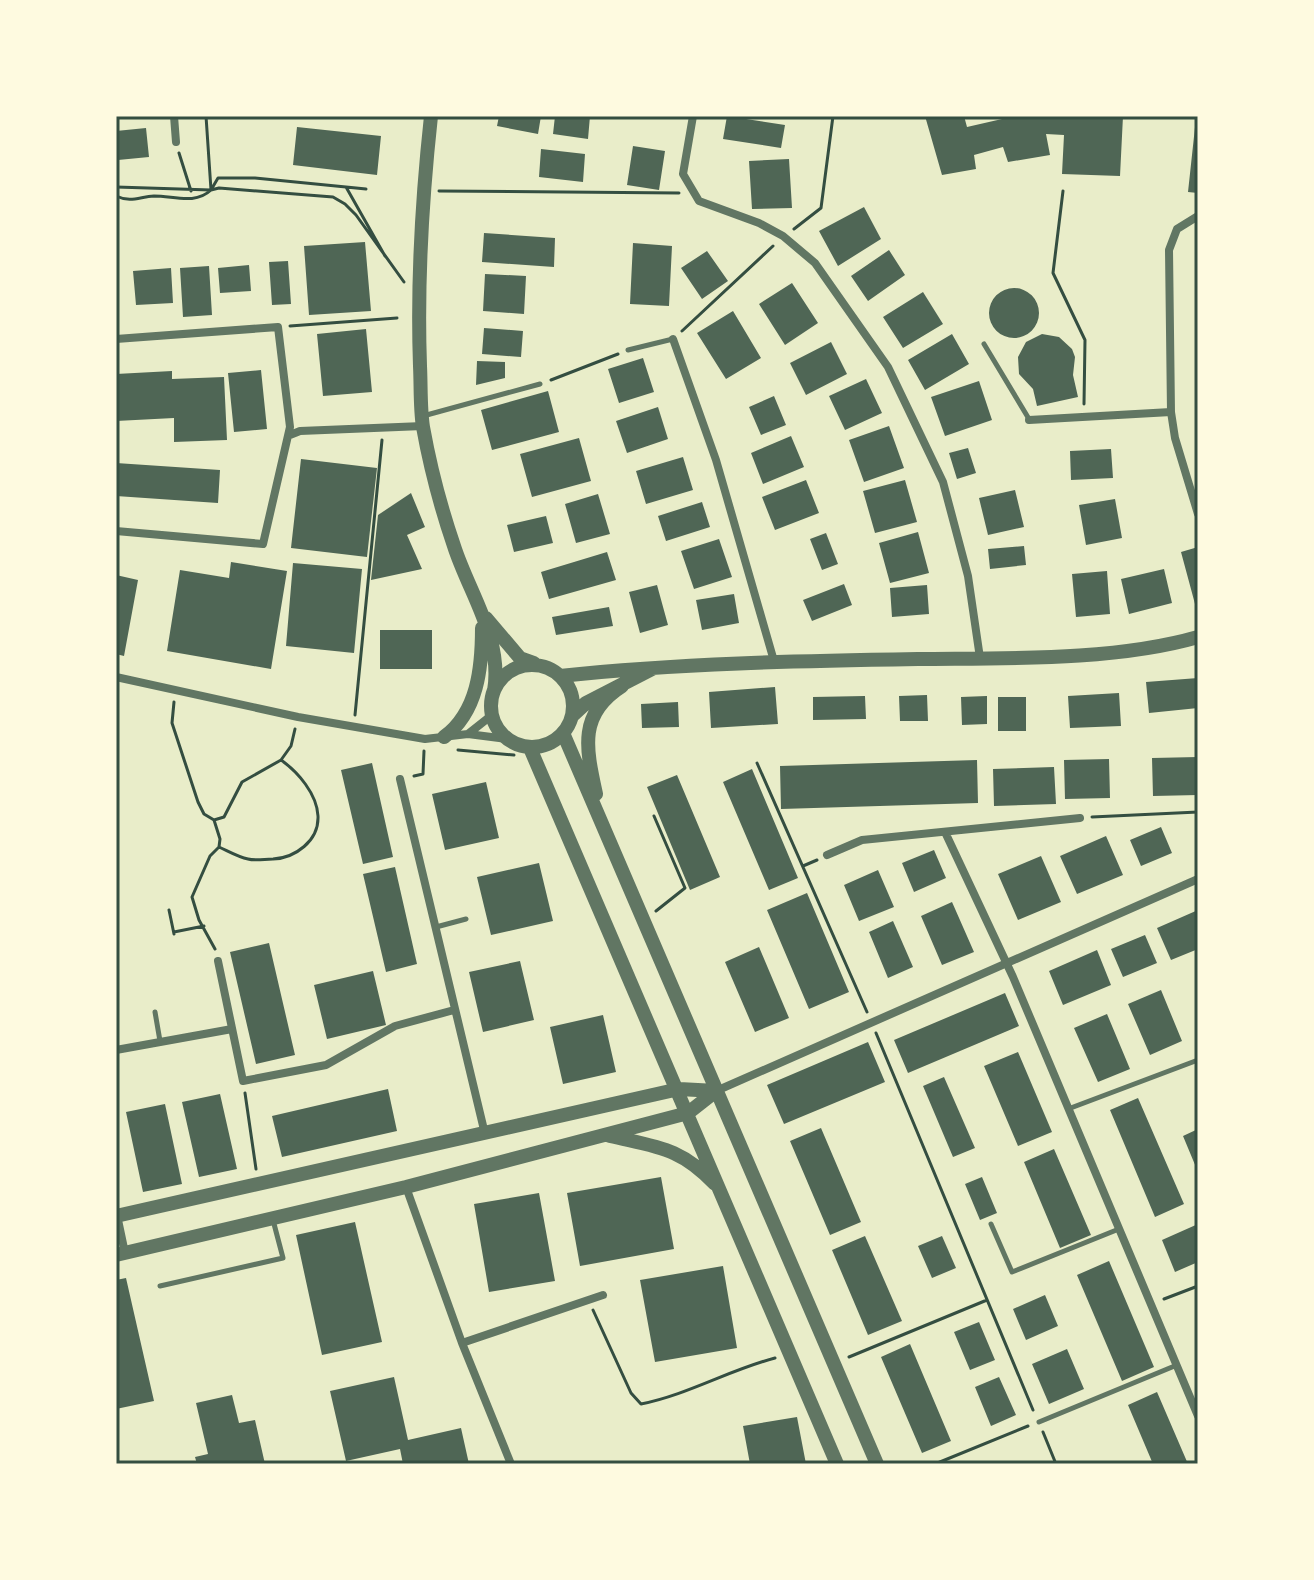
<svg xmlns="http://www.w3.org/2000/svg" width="1314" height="1580" viewBox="0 0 1314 1580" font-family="'Titillium Web',sans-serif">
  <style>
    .building { fill: #4f6655 }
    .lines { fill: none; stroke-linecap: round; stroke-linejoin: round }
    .path { stroke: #344e41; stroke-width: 3 }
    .service { stroke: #617663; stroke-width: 5 }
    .minor { stroke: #617663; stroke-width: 8 }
    .tertiary { stroke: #617663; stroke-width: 14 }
    .neatline { fill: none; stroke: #344e41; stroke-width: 3 }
  </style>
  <rect width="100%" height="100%" fill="#e9edc9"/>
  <!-- building -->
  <path class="building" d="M499 116H541L538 134 497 126Z
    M555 116H590L588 139 553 134Z
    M727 116 785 125 781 148 723 139Z
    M925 116H964L967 127 1002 119V116H1123L1120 176 1062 174 1064 135 1046 134 1050 155 1008 162 1003 147 974 155 976 169 942 175Z
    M1196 118H1198V193L1188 192Z
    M297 127 381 136 377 175 293 165Z
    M146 128 149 157 118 160 116 131Z
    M633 146 665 151 659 190 627 185Z
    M541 149 585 154 583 182 539 177Z
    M789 159 792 208 752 209 749 161Z
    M864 207 881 239 838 266 819 231Z
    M484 233 555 238 554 267 482 262Z
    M365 242 371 311 309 315 304 246Z
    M633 243 672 246 669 306 630 304Z
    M889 250 905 275 868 301 851 276Z
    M707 251 728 281 702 299 681 268Z
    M288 261 291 304 272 305 269 262Z
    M249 265 251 291 220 293 218 268Z
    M209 266 212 315 183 317 180 268Z
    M171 268 173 303 136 305 133 271Z
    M485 274 526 276 524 314 483 311Z
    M792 283 818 323 785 345 759 304Z
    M989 313a25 25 0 1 1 50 0a25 25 0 1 1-50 0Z
    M923 292 943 324 903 348 883 317Z
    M733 311 761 358 726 379 697 333Z
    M484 328 523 331 521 357 482 354Z
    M366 329 372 392 323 396 317 334Z
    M952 334 969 364 925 390 908 360Z
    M1042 334 1059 337 1072 349 1075 357 1073 375 1078 397 1037 406 1033 389 1019 374 1018 357 1026 342Z
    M831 342 847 374 806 395 790 363Z
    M643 358 654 392 619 403 608 369Z
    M477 361 505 362V378L476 385Z
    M261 370 267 429 234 432 228 373Z
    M172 371V379L224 377 227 440 174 442V418L116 421V374Z
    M866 379 882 413 845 430 829 396Z
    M979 381 992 420 945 436 931 397Z
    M548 391 559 432 492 450 481 410Z
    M774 396 786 425 761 435 749 407Z
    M658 407 668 439 627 453 616 421Z
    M889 426 904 468 864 482 849 440Z
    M791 436 804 467 763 484 751 453Z
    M579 438 591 481 532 497 520 454Z
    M968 448 976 473 957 479 949 453Z
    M1111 449 1113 478 1071 480 1070 451Z
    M683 457 693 490 646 504 636 471Z
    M301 459 377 468 367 557 291 548Z
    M116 463 220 470 218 503 116 496Z
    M806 480 819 513 775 530 762 497Z
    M905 480 917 522 875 533 863 491Z
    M1015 490 1024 527 988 535 979 498Z
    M411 493 425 527 407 535 422 569 371 580 378 515Z
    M598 494 610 534 576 543 565 504Z
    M1115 499 1122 538 1086 545 1079 505Z
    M702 502 710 527 666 541 658 516Z
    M546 516 553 543 514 552 507 525Z
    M918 532 929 573 890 583 879 543Z
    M826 533 838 564 822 570 810 539Z
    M719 539 732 577 694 589 681 551Z
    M1024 546 1026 565 990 569 988 549Z
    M1198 547V603L1195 604 1181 552Z
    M607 552 616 580 549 599 541 572Z
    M231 562 287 571 271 669 167 651 180 570 229 578Z
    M293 563 362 569 354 653 286 646Z
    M1164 569 1172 603 1129 614 1121 579Z
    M1107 571 1110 614 1076 617 1072 574Z
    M116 575 138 580 124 656 116 654Z
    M844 584 852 605 812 621 803 600Z
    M657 585 668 625 640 633 629 592Z
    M927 585 929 614 892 617 890 588Z
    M734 594 739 623 702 630 696 600Z
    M609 607 613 626 556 635 552 617Z
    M380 630H432V669H380Z
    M1198 678V708L1149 713 1146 682Z
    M775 687 778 724 711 728 709 692Z
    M1119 693 1121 726 1070 728 1068 696Z
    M927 695 928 721H900L899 696Z
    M865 696 866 719 813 720V697Z
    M987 696V724L962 725 961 697Z
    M998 697H1026V731H998Z
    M678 702 679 727 642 728 641 704Z
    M1198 757V795L1153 796 1152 758Z
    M1109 759 1110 798 1065 799 1064 760Z
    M977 760 978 803 781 809 780 766Z
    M372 763 393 857 363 864 341 770Z
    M1054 767 1056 804 994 806 993 769Z
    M752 769 798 878 769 890 723 782Z
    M677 775 720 877 690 890 647 787Z
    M486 782 499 838 445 850 432 794Z
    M1161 827 1172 853 1141 866 1130 840Z
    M1106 836 1123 875 1077 894 1060 856Z
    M934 850 946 878 914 892 902 863Z
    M1041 856 1061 902 1018 920 998 874Z
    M539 863 553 921 491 935 477 877Z
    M395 867 417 964 386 972 363 874Z
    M878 870 894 907 859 921 844 885Z
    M807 893 849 992 809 1009 767 910Z
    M952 902 974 952 942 965 921 916Z
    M1198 910V949L1171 960 1157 928Z
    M893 921 913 967 888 978 869 932Z
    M1145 935 1157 963 1123 977 1111 949Z
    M269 943 295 1055 256 1064 230 952Z
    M759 947 789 1018 755 1032 725 962Z
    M1097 950 1111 985 1063 1005 1049 971Z
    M520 961 534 1020 483 1032 469 972Z
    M373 971 386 1025 327 1039 314 985Z
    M1161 990 1182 1041 1150 1055 1128 1004Z
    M1005 993 1019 1026 908 1073 894 1040Z
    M1107 1014 1130 1069 1098 1082 1074 1028Z
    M603 1015 616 1072 563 1084 550 1027Z
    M868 1042 885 1082 784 1124 767 1085Z
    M1018 1052 1052 1132 1018 1146 984 1066Z
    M944 1077 975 1148 953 1157 923 1086Z
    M388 1089 397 1131 282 1157 272 1116Z
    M220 1094 237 1169 199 1177 182 1102Z
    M1138 1098 1184 1204 1155 1217 1110 1110Z
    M165 1104 182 1184 143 1192 126 1112Z
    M821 1128 861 1222 830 1235 790 1141Z
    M1198 1129V1172L1183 1136Z
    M1054 1149 1091 1235 1060 1248 1024 1162Z
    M661 1177 674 1249 580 1266 567 1193Z
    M982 1177 997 1213 980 1220 965 1184Z
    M539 1193 555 1281 489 1292 474 1204Z
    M355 1222 382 1342 322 1355 296 1235Z
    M1198 1224V1262L1175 1272 1162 1240Z
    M865 1236 902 1321 868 1335 832 1250Z
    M942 1236 956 1268 932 1278 918 1246Z
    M1109 1261 1154 1367 1122 1381 1077 1275Z
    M723 1266 737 1348 655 1362 640 1280Z
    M126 1278 154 1401 116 1409V1280Z
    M1045 1295 1058 1326 1026 1340 1013 1309Z
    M979 1322 995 1360 970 1370 954 1332Z
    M910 1344 951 1441 922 1453 881 1357Z
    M1067 1349 1084 1389 1049 1404 1032 1364Z
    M394 1377 408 1440 461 1428 469 1464H403L400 1449 346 1461 330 1391Z
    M999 1377 1016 1415 991 1426 975 1387Z
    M1157 1392 1188 1464H1153L1128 1405Z
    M232 1395 239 1423 255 1420 265 1464H197L195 1457 208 1454 196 1403Z
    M797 1417 806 1464H750L743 1426Z"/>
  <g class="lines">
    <!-- path -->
    <path class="path" d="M206 116 211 190 219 188 333 197 345 204 356 215 404 282
      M179 153 191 191
      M116 187 211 190 218 178H255L346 187 385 256
      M346 187 366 189
      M439 191 679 193
      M1063 191 1053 273 1085 340 1084 404
      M116 196C131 203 139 197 154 196 174 196 195 205 211 190
      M794 229 821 208 833 116
      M290 326 397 318
      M682 331 773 246
      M551 380 618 354
      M174 702 172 723 198 802 204 814 214 820 220 839 219 847 210 856 192 897 199 920 215 949
      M355 715 382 440
      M458 750 514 755
      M757 763 867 1012
      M414 776 423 774 424 751
      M654 816 685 888 656 911
      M1092 817 1198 812
      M214 820 224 817 242 782 281 760 291 746 295 729
      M219 847C228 851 238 857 248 859 255 861 265 859 273 859 295 858 319 841 318 816 317 794 298 772 281 760
      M803 866 817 860
      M169 910 174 934
      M174 932 204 926
      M876 1033 1033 1410
      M245 1093 256 1169
      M1164 1299 1198 1286
      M593 1310 631 1393 641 1404C687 1395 729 1370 775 1358
      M849 1357 987 1300
      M1043 1432 1056 1464
      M935 1464 1028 1426"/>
    <!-- service -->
    <path class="service" d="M984 344 1029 419
      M628 350 673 339
      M423 416 540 384
      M436 927 466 919
      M155 1012 160 1041
      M1068 1109 1198 1060
      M991 1224 1012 1272 1119 1229
      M160 1286 283 1258 273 1220
      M1039 1422 1177 1365"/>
    <!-- minor -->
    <path class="minor" d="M174 116 176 142
      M693 116 683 174 699 201 759 223 783 236 815 263 888 367 943 482 968 576 980 658
      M1198 216 1177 229 1169 250 1171 412 1175 438 1198 514
      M116 339 278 327 290 427 263 544 116 531
      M673 339 716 460 774 661
      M1029 420 1171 412
      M290 435 300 431 423 426
      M116 677 298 717 425 739 468 734 507 739
      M468 734 492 715
      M400 779 485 1134
      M945 832 1013 977 1198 1416
      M827 855 862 840 1080 818
      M218 961 243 1081 326 1065 395 1026 454 1010
      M116 1050 232 1029
      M716 1091 1198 879
      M406 1187 462 1343 511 1464
      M117 1215 125 1253
      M462 1343 603 1295"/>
    <!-- tertiary -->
    <path class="tertiary" d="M431 116C422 199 417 283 420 366 421 386 420 408 423 427 430 466 441 508 454 546 469 593 503 639 494 691
      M486 618 520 658 534 663
      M491 706a41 41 0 1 1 82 0a41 41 0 1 1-82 0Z
      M560 676C679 663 800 661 919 659 1007 658 1115 661 1198 637
      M573 715 586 703 652 669
      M563 733 877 1464
      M444 737C478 712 482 667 482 628
      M530 748 837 1464
      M596 794C586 748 578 714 622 686
      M610 1136C657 1147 680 1147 715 1184
      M116 1216 679 1089 716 1091
      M116 1255 406 1187 688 1113 716 1091"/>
  </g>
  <!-- border -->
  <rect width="1314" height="1580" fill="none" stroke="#fefae0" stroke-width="236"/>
  <rect x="118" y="118" width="1078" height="1344" class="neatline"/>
</svg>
